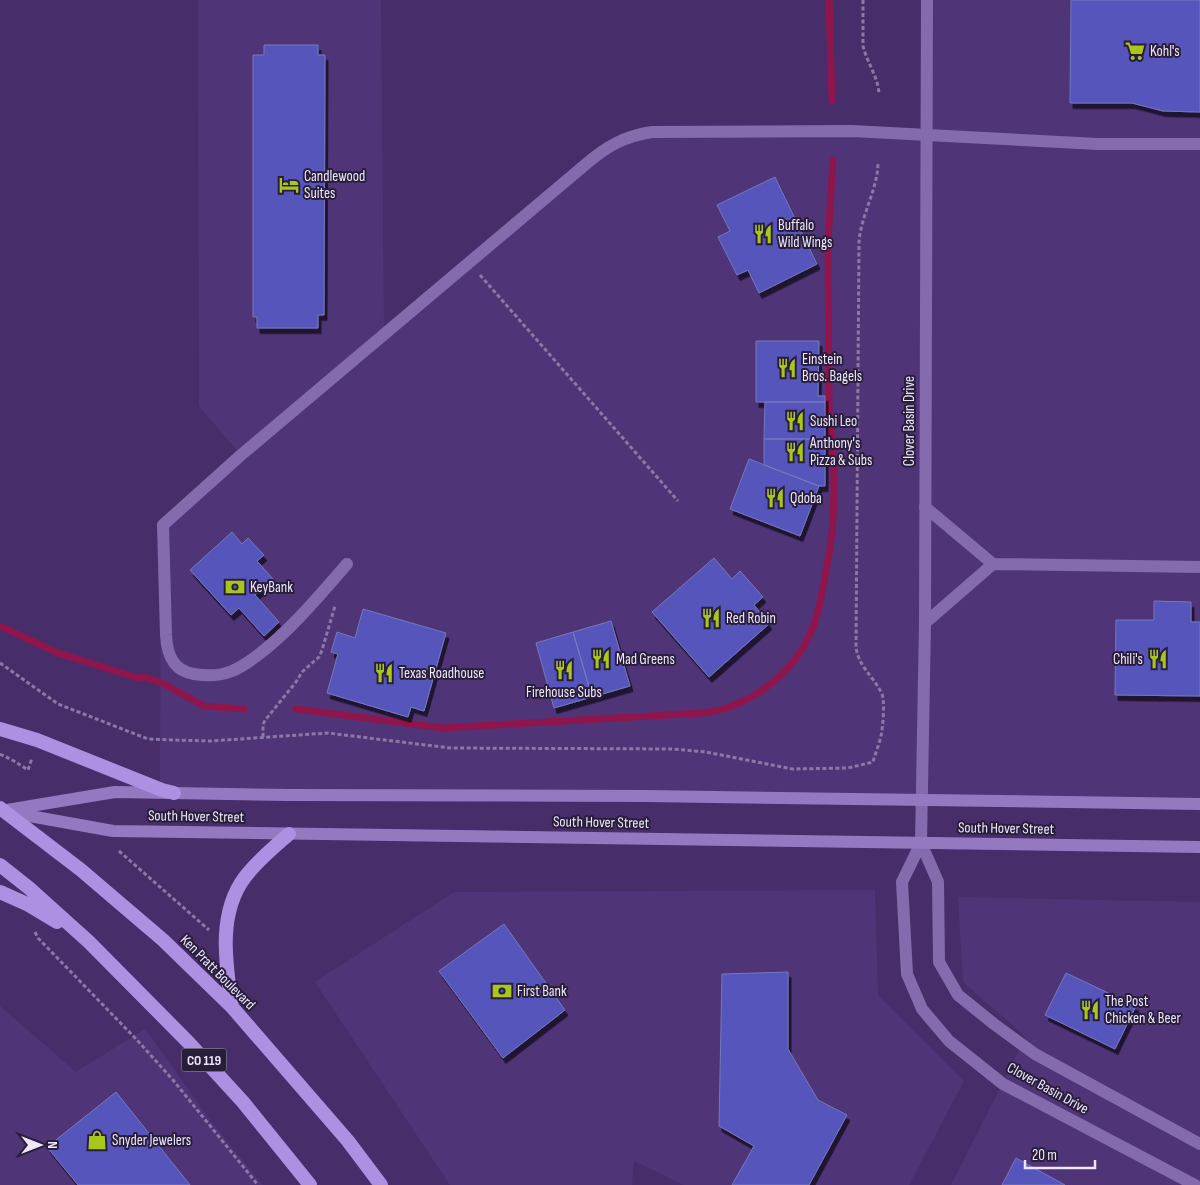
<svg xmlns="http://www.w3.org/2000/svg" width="1200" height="1185" viewBox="0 0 1200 1185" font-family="'Sofia Sans Condensed',sans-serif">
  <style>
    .built { fill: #503478 }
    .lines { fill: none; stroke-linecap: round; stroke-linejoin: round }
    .stream { stroke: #8f164c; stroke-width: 7 }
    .building { fill: #5754bc; stroke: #7579bb; filter: url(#shadow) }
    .path { stroke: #8a79a5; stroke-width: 3; stroke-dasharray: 4 2.5; stroke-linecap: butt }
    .service { stroke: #846bad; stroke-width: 12 }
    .tertiary { stroke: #846bad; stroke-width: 12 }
    .secondary { stroke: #9479c1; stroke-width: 12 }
    .trunk { stroke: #ae90e2; stroke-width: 14 }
    .labels { text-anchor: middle; stroke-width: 4; stroke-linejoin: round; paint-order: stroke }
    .shield { fill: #281e39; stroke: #b2aac2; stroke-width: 1 }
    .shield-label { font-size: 14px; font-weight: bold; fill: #ede6fc }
    .poi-label { font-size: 15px; fill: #ede6fc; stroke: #281e39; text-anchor: start }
    .street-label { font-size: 15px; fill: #ede6fc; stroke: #281e39 }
  </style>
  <defs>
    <filter id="shadow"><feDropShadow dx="3" dy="5.5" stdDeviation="0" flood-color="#0009"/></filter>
  </defs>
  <rect width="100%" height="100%" fill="#472e6a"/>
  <!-- built -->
  <path class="built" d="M198 0H381L384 333 623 138 925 132 920 799 160 790 161 525 240 454 199 406Z
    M929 0H1200V804L924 800Z
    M875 890 878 995 964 1081 909 1185H684L634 1161 632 1185H450L315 982 454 892Z
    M958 897 1200 902V1185H951L1026 1037 963 982Z
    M0 1006 76 1072 145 1029 211 1121 263 1185H0Z"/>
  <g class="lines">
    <!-- stream -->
    <path class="stream" d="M829 0 832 101
      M0 626 58 653 138 678 145 677 164 684 204 706 244 709
      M296 709 443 728 702 713C747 708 790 677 809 636 818 618 821 597 825 577 828 558 833 537 833 517 835 483 834 448 829 414L828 241 833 160"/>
  </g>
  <!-- building -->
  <path class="building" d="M1071 0H1200V112L1163 111 1132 103H1070Z
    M264 45H318V55H325L324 315H318V328H257V317H253V55H264Z
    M775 177 817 264 759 293 748 270 737 275 718 237 730 231 717 205Z
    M756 341H819L818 396H825V402H756Z
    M765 402H825V439H764Z
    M764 439H825V486H819L764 465Z
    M749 459 819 486 800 536 730 509Z
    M232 532 242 544 248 538 264 555 257 561 273 579 255 595 279 622 264 636 239 608 231 615 190 570Z
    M714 558 732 579 740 571 763 597 754 605 769 624 709 677 652 612Z
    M1154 601 1191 602V622H1200V696L1115 695 1116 620H1154Z
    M363 609 446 633 424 711 411 707 408 717 327 693 338 654 331 652 337 632 355 638Z
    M611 621 630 686 592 697 573 632Z
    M573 632 592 697 554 708 536 643Z
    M504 924 565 1010 503 1058 439 971Z
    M788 972V1049L818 1100 847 1115 809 1185H732L754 1146 719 1126 722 974Z
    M1066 973 1136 1006 1115 1049 1045 1015Z
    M116 1092 190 1185H78L47 1147Z
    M1016 1158 1065 1185H1002Z"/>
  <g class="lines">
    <!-- path -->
    <path class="path" d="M863 0V46C867 63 878 76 879 94
      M480 275 678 501
      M0 663 58 704 148 739 172 740 211 741 328 733 450 748 673 749 706 752 793 769 848 768 873 762C875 754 879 745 881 736 883 727 885 702 882 694 874 677 858 666 856 647L859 242C861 215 877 191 878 164
      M263 737V724L266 719 296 682 302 672 319 657 322 650 335 606
      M0 754 14 761 28 770 32 758
      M119 851 209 930
      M35 932 38 938 137 1040 173 1080 258 1185"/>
    <!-- service -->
    <path class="service" d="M925 507 993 564
      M347 564C319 596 292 629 258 655 250 661 242 667 232 671 220 676 206 676 194 674 172 671 167 653 166 635L163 525 241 455 586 164C607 146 625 136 652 132L852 131 1098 144H1200
      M925 623 993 564 1200 567
      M921 843 902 882 907 974 922 1009 949 1041 1003 1084 1195 1185
      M921 843 938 882 939 962 958 995 994 1024 1035 1054 1200 1144"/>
    <!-- tertiary -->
    <path class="tertiary" d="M921 843 925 623 927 0"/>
    <!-- secondary -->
    <path class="secondary" d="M0 811 115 792 289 795 646 796 1200 804
      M13 813 113 831 1200 847"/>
    <!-- trunk -->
    <path class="trunk" d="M0 729 37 740 162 790 174 793
      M0 808 81 870 163 940 232 1007 348 1141 381 1185
      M0 865 29 888 89 942 189 1043 243 1102 310 1185
      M0 892 27 904 57 922
      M232 1007C226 965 217 914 245 877 257 861 274 847 289 834"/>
  </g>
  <!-- icons -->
  <defs>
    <symbol id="supermarket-bare" viewBox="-9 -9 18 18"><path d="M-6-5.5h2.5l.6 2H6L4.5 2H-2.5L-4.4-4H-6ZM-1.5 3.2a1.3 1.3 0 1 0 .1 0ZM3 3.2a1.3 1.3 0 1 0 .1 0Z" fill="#a9c71b" stroke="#281e39" stroke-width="2.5" paint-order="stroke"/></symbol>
    <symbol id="hotel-bare" viewBox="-9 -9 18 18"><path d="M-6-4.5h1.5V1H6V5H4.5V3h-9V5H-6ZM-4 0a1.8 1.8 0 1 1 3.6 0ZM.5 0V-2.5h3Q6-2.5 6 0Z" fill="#a9c71b" stroke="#281e39" stroke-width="2.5" paint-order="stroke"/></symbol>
    <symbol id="restaurant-bare" viewBox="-9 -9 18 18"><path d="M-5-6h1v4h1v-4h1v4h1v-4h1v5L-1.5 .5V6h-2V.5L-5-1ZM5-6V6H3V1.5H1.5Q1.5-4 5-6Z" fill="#a9c71b" stroke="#281e39" stroke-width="2.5" paint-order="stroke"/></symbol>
    <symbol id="bank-bare" viewBox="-9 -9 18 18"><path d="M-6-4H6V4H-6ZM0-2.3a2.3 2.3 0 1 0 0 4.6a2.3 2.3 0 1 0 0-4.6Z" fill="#a9c71b" stroke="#281e39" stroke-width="2.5" paint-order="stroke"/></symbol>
    <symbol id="shop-bare" viewBox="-9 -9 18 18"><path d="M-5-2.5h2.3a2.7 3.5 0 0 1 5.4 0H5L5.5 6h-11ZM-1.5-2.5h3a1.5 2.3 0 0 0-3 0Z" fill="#a9c71b" stroke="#281e39" stroke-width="2.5" paint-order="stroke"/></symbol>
  </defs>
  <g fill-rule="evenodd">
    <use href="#supermarket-bare" x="1121" y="37" width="28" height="28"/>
    <use href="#hotel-bare" x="275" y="171" width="28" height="28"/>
    <use href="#restaurant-bare" x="749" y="220" width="28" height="28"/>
    <use href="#restaurant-bare" x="773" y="354" width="28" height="28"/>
    <use href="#restaurant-bare" x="781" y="407" width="28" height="28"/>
    <use href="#restaurant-bare" x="781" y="438" width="28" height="28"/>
    <use href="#restaurant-bare" x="761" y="484" width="28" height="28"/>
    <use href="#bank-bare" x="221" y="573" width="28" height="28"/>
    <use href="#restaurant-bare" x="697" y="604" width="28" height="28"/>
    <use href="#restaurant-bare" x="587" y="645" width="28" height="28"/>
    <use href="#restaurant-bare" x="1144" y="645" width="28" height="28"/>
    <use href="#restaurant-bare" x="550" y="656" width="28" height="28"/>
    <use href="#restaurant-bare" x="370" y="659" width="28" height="28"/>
    <use href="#bank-bare" x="488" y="977" width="28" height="28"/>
    <use href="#restaurant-bare" x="1076" y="996" width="28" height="28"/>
    <use href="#shop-bare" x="83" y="1126" width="28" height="28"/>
  </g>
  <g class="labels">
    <!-- shield labels -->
    <rect class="shield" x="181.5" y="1048.5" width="45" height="23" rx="4"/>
    <g class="shield-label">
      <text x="204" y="1065">CO 119</text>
    </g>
    <!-- poi labels -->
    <g class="poi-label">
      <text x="1150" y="56">Kohl's</text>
      <text x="304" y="181">Candlewood<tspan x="304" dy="17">Suites</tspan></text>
      <text x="778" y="230">Buffalo<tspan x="778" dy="17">Wild Wings</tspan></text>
      <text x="802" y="364">Einstein<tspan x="802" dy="17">Bros. Bagels</tspan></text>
      <text x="810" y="426">Sushi Leo</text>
      <text x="810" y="448">Anthony's<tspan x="810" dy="17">Pizza &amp; Subs</tspan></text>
      <text x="790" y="503">Qdoba</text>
      <text x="250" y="592">KeyBank</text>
      <text x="726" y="623">Red Robin</text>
      <text x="616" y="664">Mad Greens</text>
      <text x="1143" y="664" text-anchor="end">Chili's</text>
      <text x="399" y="678">Texas Roadhouse</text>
      <text x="564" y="697" text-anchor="middle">Firehouse Subs</text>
      <text x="517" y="996">First Bank</text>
      <text x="1105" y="1006">The Post<tspan x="1105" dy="17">Chicken &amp; Beer</tspan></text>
      <text x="112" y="1145">Snyder Jewelers</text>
    </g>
    <!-- street labels -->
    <g class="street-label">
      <text transform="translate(909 421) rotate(-90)" y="5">Clover Basin Drive</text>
      <text transform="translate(196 816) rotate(1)" y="5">South Hover Street</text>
      <text transform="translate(601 822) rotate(1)" y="5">South Hover Street</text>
      <text transform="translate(1006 828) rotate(1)" y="5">South Hover Street</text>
      <text transform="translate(218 972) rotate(45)" y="5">Ken Pratt Boulevard</text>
      <text transform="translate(1048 1088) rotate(29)" y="5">Clover Basin Drive</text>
    </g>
  </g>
  <!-- north arrow -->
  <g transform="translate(40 1145) rotate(90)" stroke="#281e39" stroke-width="4" paint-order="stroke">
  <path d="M0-4L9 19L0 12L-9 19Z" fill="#ede6fc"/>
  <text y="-8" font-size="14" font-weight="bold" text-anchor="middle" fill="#ede6fc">N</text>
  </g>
  <!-- scale -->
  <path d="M1025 1160v8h70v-8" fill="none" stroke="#ede6fc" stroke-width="2.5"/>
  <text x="1032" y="1160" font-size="15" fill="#ede6fc" stroke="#281e39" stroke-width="4" paint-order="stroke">20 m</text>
</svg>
